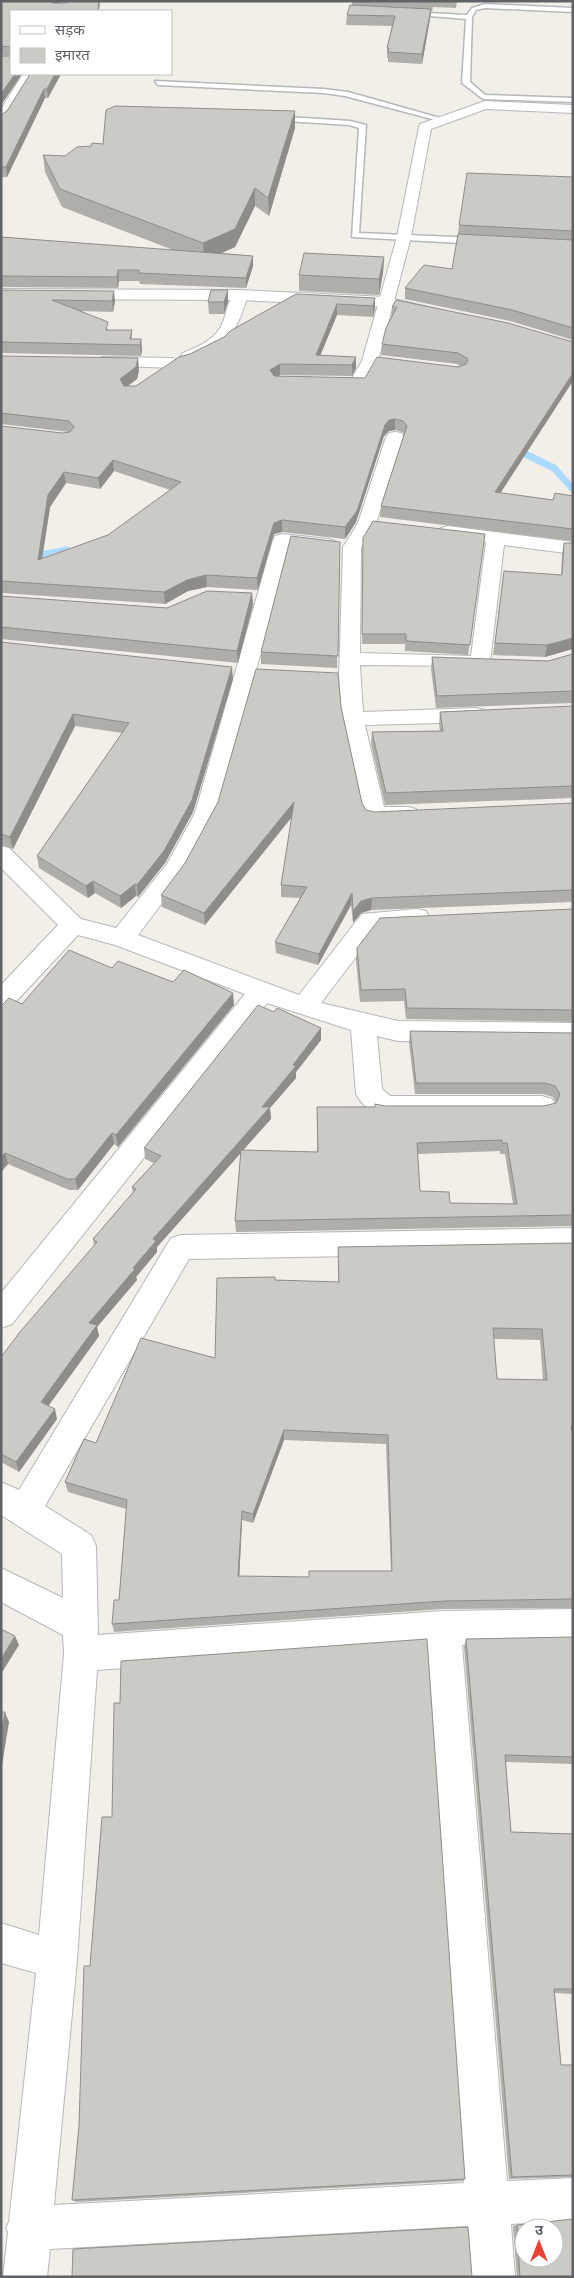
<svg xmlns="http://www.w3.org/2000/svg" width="574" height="2278" viewBox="0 0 574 2278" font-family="'IBM Plex Sans','Noto Sans Devanagari',sans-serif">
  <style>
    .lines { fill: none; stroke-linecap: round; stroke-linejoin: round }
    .stream { stroke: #aadaff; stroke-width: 7 }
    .service-casing { stroke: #b5b8bc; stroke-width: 3 }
    .minor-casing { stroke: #b5b8bc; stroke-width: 2 }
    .tertiary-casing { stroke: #b5b8bc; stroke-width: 2 }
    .service { fill: #fff; fill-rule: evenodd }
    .minor { fill: #fff; fill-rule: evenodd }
    .tertiary { fill: #fff; fill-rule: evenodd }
    .wall { fill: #afaea9; fill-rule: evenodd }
    .shaded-wall { fill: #8f8d8a }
    .building { fill: #cccac5; stroke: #8f8d8a; fill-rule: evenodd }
  </style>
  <rect width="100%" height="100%" fill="#f1efe8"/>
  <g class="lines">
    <!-- stream -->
    <path class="stream" d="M515 449 554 468 573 489
      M30 557 67 550"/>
    <defs>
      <path id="service" d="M485 4 573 8V12L485 8 476 10 472 17 470 82 485 95 573 98V102L483 99 462 83 466 19 406 14 409 12 467 15 472 8Z
        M155 81 324 89 348 92 447 120 443 122 345 96 324 93 158 85Z
        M273 116 350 121 366 125 359 233 478 238 482 241 478 244 352 237 359 128 349 125 270 120 269 118Z"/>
      <path id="minor" d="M23 74H35L7 120 1 124V109Z
        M485 101 573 105V113L486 109 431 129 411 237 378 361 364 387H322L320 383 322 379 352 378 362 361 397 237 419 127 420 124Z
        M240 290 248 295C240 322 232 341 206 354 198 358 192 362 183 359L181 356 183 353C196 347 213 341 220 328 227 318 227 294 240 290Z
        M102 357 173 358 181 363 173 368 96 365 94 362Z
        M395 432 401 433 404 437 376 523 361 547 360 653 471 656 486 542 441 536 439 532 441 528 448 526 573 542V554L504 545 490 662 487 666 480 668 472 666 360 665 363 712 476 708 484 710 487 715 484 720 476 722 365 725 384 807H408L416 809 419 814 416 819C401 823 381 824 366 820L363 815 342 719 339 677 343 547 358 523 386 437 389 433Z
        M282 534 328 539 335 541 337 545 335 549 328 551 290 546 217 813 184 874 138 935 299 995 362 914 417 909 426 911 429 917 426 923 378 928 321 1003 398 1021 573 1023V1043L398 1041 377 1036 382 1089 390 1096H542L552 1099 556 1106 552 1113 542 1116H384C372 1113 362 1105 356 1094L351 1030 267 1003 12 1324 1 1328V1293L245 994 115 945 78 935 10 1008 1 1010V985L58 925 1 868V846L9 848 81 919 116 928 167 864 195 813 273 540 275 536Z
        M573 1228V1252L189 1259 45 1506 91 1535 96 1546 98 1635 443 1611 573 1609V1643L462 1645 507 2181 573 2178V2220L511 2224 515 2277H471L467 2226 50 2249 47 2277H3L8 2232 6 2228 9 2222 36 1973 1 1963V1923L39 1935 64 1654 63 1635 1 1602V1568L63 1598 62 1554 1 1515V1482L19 1490 171 1238 181 1235ZM427 1646 464 2183 54 2205 77 1960 97 1670Z"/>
      <path id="tertiary" d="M1 289 240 290 386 297 436 309 439 312 431 317 386 307 240 300 1 299Z"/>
    </defs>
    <!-- service casing -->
    <use href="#service" class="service-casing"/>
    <!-- minor casing -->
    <use href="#minor" class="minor-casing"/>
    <!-- tertiary casing -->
    <use href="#tertiary" class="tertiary-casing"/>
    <!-- service -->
    <use href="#service" class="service"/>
    <!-- minor -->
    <use href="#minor" class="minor"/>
    <!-- tertiary -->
    <use href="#tertiary" class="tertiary"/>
  </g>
  <!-- wall -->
  <path class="wall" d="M1 1 60 3 11 11V74H22L1 105 8 56 1 55Z
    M352 1H457L456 8 433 7 432 11H431L430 19 422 64 388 62V58H387V48L392 26 346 25 347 15 352 5Z
    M61 74 48 98H45L7 177H1V115Z
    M295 128 269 216 255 206 235 247 222 253 253 256V266L246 288 140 284 139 281H119L118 288 1 287V237L173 250 62 207 45 172 43 155 65 156 91 146 103 144Z
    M573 177V340L510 321 405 299V288L452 269 458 234 459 225Z
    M384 257 383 273 379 295 299 291V275Z
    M1 290 115 301 113 312 81 311 109 330H132V339H141L142 350 141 356 1 353Z
    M228 290V302L224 314H209L208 302Z
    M296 294 375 298V308L373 317 337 315 320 355 356 357V368L352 376 280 375 279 376 365 378 460 366 457 364 381 355 382 344 391 318 392 307 508 323 501 493 553 500 573 496V541L380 517 381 506 404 434 402 432 395 430 389 431 384 436 356 522 345 539 282 532 274 534 258 590 207 587 188 591 165 604 1 593V426L62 433 69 432 1 424V356L139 370 137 379 128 386H136L190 354 224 337ZM114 471 170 490 108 535 42 559 50 507 66 483 100 489Z
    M485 534 468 655 405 651V644H362L363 548Z
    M340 542 337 668 261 664V652Z
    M564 543H573V649L545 657 493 655 504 571 561 575 562 554Z
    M252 593 253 605 238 663 1 639V596L167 608Z
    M1 642 233 679 193 812 165 863 138 897 136 896 121 908 95 893 88 898 39 868 37 856 122 733 75 726 13 849 1 845Z
    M573 654V703L436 708 431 669 432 657 548 661Z
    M573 706V798L385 805 371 744 372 732 440 731 439 724 440 712Z
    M341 707 362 803 366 810 375 812 573 804V902L371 910 361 913 353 923 351 905 318 965 276 953 275 942 300 898 281 897V885L292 817 205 925 162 907 161 895Z
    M573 909V1022L406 1019 404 1001 360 1002 356 960 357 948Z
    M112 968 173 982 234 1005 118 1147 114 1144 78 1190H69L8 1164 1 1172 22 1004Z
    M274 1012 321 1028V1040L296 1072V1078L270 1108 271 1119 243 1150 317 1152V1107L544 1106 556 1103 553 1097 543 1094H415L409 1043 410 1031 573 1033V1226L236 1232 235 1221 241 1153 157 1247V1252L136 1277 137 1280 97 1327 99 1336 48 1406 57 1419 19 1472 1 1462V1357L94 1246 93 1239 133 1193 132 1187 154 1163 145 1159 144 1148ZM500 1151V1154H505L513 1204 450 1203 420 1191 418 1154Z
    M573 1243V1608L443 1609 114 1632 112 1624 119 1600 126 1509 68 1492 65 1482 96 1443 215 1358 275 1280 338 1282V1247ZM494 1339 540 1340 543 1380 497 1379ZM284 1440 386 1444 391 1571 308 1577 239 1576 242 1520 253 1523Z
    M573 1637V1764L506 1762 511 1832 573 1834V1994L555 1993 561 2065H573V2177L509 2179 464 1647 466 1639Z
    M465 2179 462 2181 76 2202 72 2200Z
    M517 2225 573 2277H517L513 2226Z"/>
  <!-- shaded-wall -->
  <path class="shaded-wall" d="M52 1H63L53 10Z
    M99 1H100L99 11H98Z
    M431 9 430 19 422 64V54Z
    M15 74H22L1 105V94Z
    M55 74H61L48 98 47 89Z
    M44 89 45 98 7 177 6 167Z
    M295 111V128L269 216 268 198Z
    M255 188V206L235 247 204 261 203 243Z
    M253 256V266L246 288V278Z
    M384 257 383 273 379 295V279Z
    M118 270 119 281 118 288 117 277Z
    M228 290V302L224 314V302Z
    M114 291 115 301 113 312 112 301Z
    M375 298V308L373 317V306Z
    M337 304V315L316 366V355Z
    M141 339 142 350 141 356 140 345Z
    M356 357V368L352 376V365Z
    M138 358 139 370 137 379 121 391 120 379Z
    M280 364V375L270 381V370Z
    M573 373V381L494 503 495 492Z
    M395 419V430L389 431 384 436 356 522 345 539V527L385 425 389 420Z
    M113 460 114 471 100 489 98 478Z
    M64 472 66 483 50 507 40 572 38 560 48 495Z
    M282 520V532L274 534 258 590 257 578 274 523Z
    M206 575 207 587 188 591 165 604 164 592 187 580Z
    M252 593 253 605 238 663 237 651Z
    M573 638 572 649 545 657 547 645Z
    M232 667 233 679 193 812 165 863 138 897 137 885Z
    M73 714 75 726 13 849 10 837Z
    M294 802V814L205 925 204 913Z
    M93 881 95 893 88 898 86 886Z
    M135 884 136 896 121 908 120 896Z
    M352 893 351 905 318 965 319 954Z
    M372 898 371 910 361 913 353 923V911L361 901Z
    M233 993 234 1005 118 1147 116 1135Z
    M321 1028V1040L296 1072V1078L270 1108 271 1119 157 1247V1252L136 1277 137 1280 97 1327 99 1336 44 1412 41 1402 89 1323 133 1268 153 1239 262 1107Z
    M112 1133 114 1144 78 1190 75 1179Z
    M5 1153 8 1164 1 1172V1157Z
    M55 1409 57 1419 19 1472 16 1462Z
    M284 1430V1440L253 1523V1514Z
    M242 1511V1520L239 1585 238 1576Z
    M15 1636 19 1645 1 1674V1659Z
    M5 1712 9 1722 1 1772V1733Z"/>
  <!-- building -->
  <path class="building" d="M1 1H52V3H66L69 1H99L98 11H11V47L1 46Z
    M350 5 431 9 422 54 388 52 389 48H387L395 16 347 15Z
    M11 51V74H15L1 94V56H11Z
    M30 74H55L47 89H44L6 167H1V115L7 111Z
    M115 106 295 111 268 198 255 188 235 229 203 243 60 189 43 155 65 156 77 147 91 146 92 143 103 144 106 110Z
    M467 173 573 177V231L459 225Z
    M458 234 573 240V328L512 310 405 288 424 265 452 269Z
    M1 237 253 256 246 278 139 273V270H118L117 277 1 276Z
    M304 253 384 257 379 279 299 275Z
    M1 290 114 291 112 301 52 300 108 322 106 330H132L130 339H141L140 345 1 342Z
    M211 290H228L224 302H208Z
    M296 294 375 298 373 306 337 304 316 355 356 357 352 365 280 364 270 370 274 376 365 378 377 357 458 367 466 364 468 359 458 353 382 344 386 328 397 307H392L396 300 508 323 573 342V373L495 492 553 500 555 493 573 496V529L381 506 407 426 403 421 395 419 389 420 385 425 357 511 345 527 282 520 274 523 257 578 206 575 187 580 164 592 1 581V426L62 433 70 432 74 427 69 421 1 413V356L138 358 136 367 120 379 124 386H136L179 357 190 354 224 337 230 331ZM113 460 181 482 108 535 38 560 48 495 64 472 98 478Z
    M373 521 485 534 470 645 406 641V634H362L363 538Z
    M291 536 340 542 338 656 261 652Z
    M564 543H573V638L547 645 495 643 504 571 562 575Z
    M207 591 252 593 237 651 1 627V596L167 608Z
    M1 642 232 667 192 800 164 851 137 885 135 884 120 896 93 881 86 886 37 856 129 723 73 714 10 837 1 834Z
    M573 654V691L437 696 432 657 548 661Z
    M256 669 338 673 341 707 362 803 366 810 375 812 573 803V890L372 898 361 901 353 911 352 893 319 954 275 942 307 887 281 885 294 802 204 913 161 895 185 863 218 802Z
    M573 706V786L386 793 372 732 443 731 440 712Z
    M573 909V1010L407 1008 405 989 361 990 357 948 380 918Z
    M69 950 112 968 118 961 173 982 184 970 233 993 116 1135 112 1133 75 1179H67L5 1153 1 1157V1006L9 998 22 1004Z
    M258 1005 274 1012 277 1008 321 1028 293 1065 296 1066 262 1107H270L153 1239 156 1241 133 1268 135 1269 89 1323 97 1325 41 1402 55 1409 16 1462 1 1454V1357L20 1332 97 1242 93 1239 136 1189 132 1187 161 1156 144 1148Z
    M410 1031 573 1033V1215L235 1221 241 1150 318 1152 317 1107H375V1104L385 1106H544L556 1103 560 1094 555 1086 545 1083H416ZM502 1140V1143H507L517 1204 450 1203 449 1192 420 1191 417 1143Z
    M573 1243V1426H571L573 1439V1599L445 1601 112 1624 114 1600H119L127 1500 65 1482 84 1439 96 1443 141 1338 215 1358 217 1278 275 1277V1280L339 1282 338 1247ZM493 1328 542 1329 547 1380 497 1379ZM284 1430 388 1435 392 1571H309V1577L238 1576 242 1511 253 1514Z
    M1 1629 15 1636 1 1659Z
    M573 1637V1757L505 1755 511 1832 573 1834V1989H554L561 2065H573V2175L512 2177 466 1639Z
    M427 1639 465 2179 72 2200 79 2126 84 1966H90L102 1817H112L114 1703H120L121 1661Z
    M1 1712H5L1 1733Z
    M573 2219V2277H520L517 2225ZM524 2228H554V2258H524Z
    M468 2227 472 2277H72L73 2249Z"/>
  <!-- border -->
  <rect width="574" height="2278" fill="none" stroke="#5f6368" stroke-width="5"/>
  <!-- legend -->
  <rect x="10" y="10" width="162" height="65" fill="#ffffff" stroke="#bfc1c3"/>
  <rect x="20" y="26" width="25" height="8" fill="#ffffff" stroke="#bfc1c3"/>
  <text x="55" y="35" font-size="15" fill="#5f6368">सड़क</text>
  <rect x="20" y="48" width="25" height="15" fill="#cccac5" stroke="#bfc1c3"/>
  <text x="55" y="60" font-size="15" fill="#5f6368">इमारत</text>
  <!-- north arrow -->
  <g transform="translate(539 2243)"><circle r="24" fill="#ffffff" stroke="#bfc1c3"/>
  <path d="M0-4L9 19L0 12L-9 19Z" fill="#ea4335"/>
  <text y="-8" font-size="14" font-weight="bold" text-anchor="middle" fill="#5f6368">उ</text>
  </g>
</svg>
